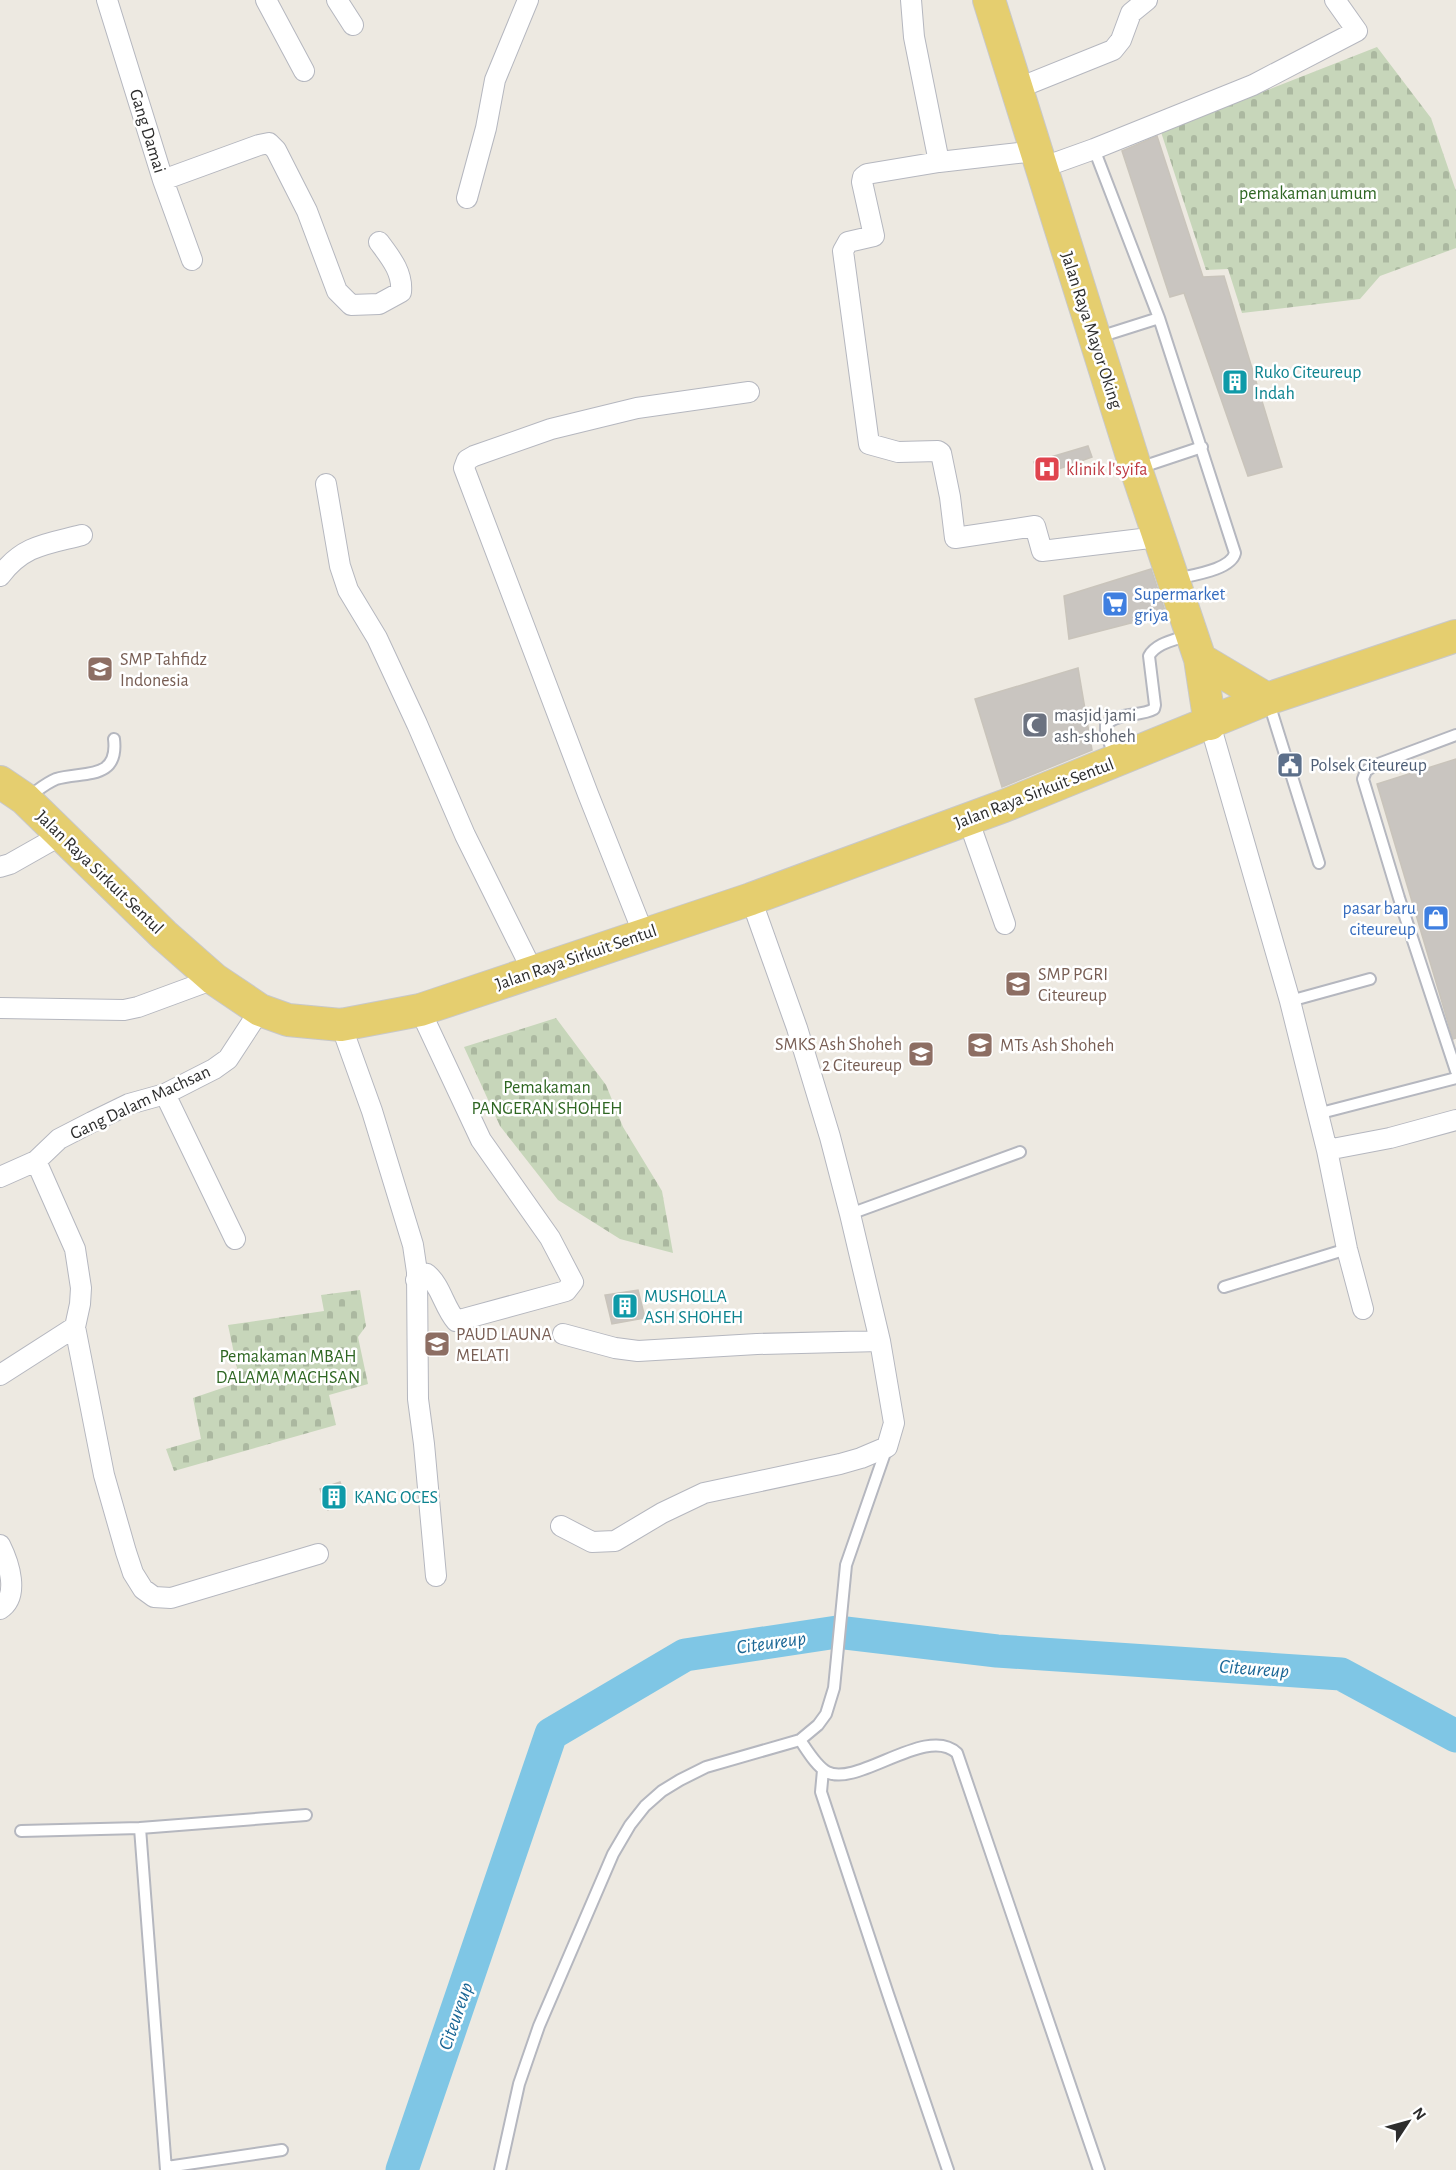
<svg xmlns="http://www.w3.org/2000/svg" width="1456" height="2170" viewBox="0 0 1456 2170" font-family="'Alegreya Sans',sans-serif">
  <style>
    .cemetery { fill: url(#cemetery-stones) }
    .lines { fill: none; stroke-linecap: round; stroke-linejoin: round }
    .river { stroke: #7fc6e5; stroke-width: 33 }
    .building { fill: #c9c5c0; stroke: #c9c4bb; stroke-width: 1.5 }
    .lane-casing { stroke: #b5b7bf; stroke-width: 14 }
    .street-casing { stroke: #b5b7bf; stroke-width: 22 }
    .primary-casing { stroke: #c8c8c8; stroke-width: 34 }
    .lane { stroke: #fff; stroke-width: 10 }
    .street { stroke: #fff; stroke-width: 20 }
    .primary { stroke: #e5ce6f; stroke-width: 32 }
    .labels { text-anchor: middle; stroke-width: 5; stroke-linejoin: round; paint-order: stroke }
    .street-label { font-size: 18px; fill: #2d2d2d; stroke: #fff }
    .park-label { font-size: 18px; fill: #2e6622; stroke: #fff }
    .culture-label { font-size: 18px; fill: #0d838f; stroke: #fff; text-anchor: start }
    .health-label { font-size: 18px; fill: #be3a42; stroke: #fff; text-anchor: start }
    .shop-label { font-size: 18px; fill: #366cbe; stroke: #fff; text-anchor: start }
    .education-label { font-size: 18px; fill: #785e54; stroke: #fff; text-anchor: start }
    .worship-label { font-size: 18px; fill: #5b616d; stroke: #fff; text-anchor: start }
    .service-label { font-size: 18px; fill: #4e5e75; stroke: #fff; text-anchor: start }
    .water-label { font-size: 20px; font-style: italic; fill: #1a6695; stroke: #fff }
  </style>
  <defs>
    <pattern id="cemetery-stones" width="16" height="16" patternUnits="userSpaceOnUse" patternTransform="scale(1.5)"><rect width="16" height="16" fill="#c7d6ba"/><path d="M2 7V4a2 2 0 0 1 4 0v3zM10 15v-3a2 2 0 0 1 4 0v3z" fill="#abb8a0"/></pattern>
  </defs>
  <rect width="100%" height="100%" fill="#ede9e1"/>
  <!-- cemetery -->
  <path class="cemetery" d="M1377 47 1431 118 1456 191V248L1380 276 1360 299 1242 313 1228 269 1206 270 1161 132Z
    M556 1018 606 1085 623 1127 662 1191 673 1253 620 1239 558 1200 500 1126 464 1047Z
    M360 1290 366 1326 358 1337 368 1384 329 1395 336 1425 174 1471 166 1449 201 1439 193 1398 240 1382 228 1325 324 1311 321 1295Z"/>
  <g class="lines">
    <!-- river -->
    <path class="river" d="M402 2170 551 1734 685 1655 837 1632 997 1651 1341 1674 1456 1736"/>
  </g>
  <!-- building -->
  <path class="building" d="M1157 136 1203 277 1224 276 1282 467 1248 476 1184 293 1170 297 1122 151Z
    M1088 446 1092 457 1039 476 1034 462Z
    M1151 569 1166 614 1069 639 1064 596Z
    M1078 668 1092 750 1002 787 975 699Z
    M1456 759V1038L1453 1039 1377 784Z
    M638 1290 645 1318 612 1324 605 1295Z
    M340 1482 346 1499 328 1510 320 1489Z"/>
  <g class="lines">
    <defs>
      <path id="lane" d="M1094 149 1159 318 1235 553C1231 570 1192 575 1176 579
        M1096 338 1159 318
        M1139 468 1202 447
        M1268 700 1319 863
        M1456 735 1373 766 1366 771 1363 779 1399 898 1456 1071
        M1114 758 1106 730V725C1117 712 1140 717 1154 709L1155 705 1149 656C1156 643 1175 640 1188 635
        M28 797C37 791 46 783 56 779 83 771 119 781 114 739
        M1290 1001 1370 979
        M1317 1114 1456 1078
        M850 1214 1020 1152
        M1224 1287 1347 1249
        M800 1740C807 1750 816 1766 827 1772 857 1788 927 1724 957 1753L1099 2170
        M823 1770 821 1792 888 1994 948 2170
        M21 1831 140 1828
        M167 2167 282 2150
        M166 2170 140 1828 306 1815
        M500 2170 519 2084 539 2026 613 1854 630 1825 645 1806 662 1791 680 1780 706 1767 800 1740 818 1725 826 1714 834 1688 846 1565 887 1447"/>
      <path id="street" d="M107 0 163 180 192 260
        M266 0 304 71
        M337 0 353 25
        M911 0 914 37 939 162
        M1016 89 1113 50 1121 40 1131 13 1147 0
        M1036 151 939 162 867 174 863 177 862 182 874 236 848 242 843 251 869 444 898 452 938 451 941 453 950 497 955 538 1035 526 1042 551 1158 537
        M1041 168 1094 149 1253 85 1357 31 1335 0
        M163 180 259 145 269 143 276 150 307 211 337 291 351 305 379 304 401 292C403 272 390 257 379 242
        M467 198 486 128 495 80 528 0
        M326 484 340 566 348 590 377 638 417 724 465 835 533 972
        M0 576C23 545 47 544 82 535
        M1210 724 1290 1001 1327 1150 1347 1249 1363 1309
        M968 819 1005 924
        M0 867 10 864 63 834
        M644 935 588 794 464 468 467 460 474 456 551 429 637 408 749 392
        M0 1008 124 1010 138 1007 214 979
        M341 1025 372 1111 413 1245 417 1272 418 1399 424 1444 436 1576
        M165 1094 235 1239
        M1327 1150 1390 1138 1456 1120
        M36 1161 75 1249 81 1288 80 1304 75 1327 104 1475 126 1552 133 1573 143 1589 154 1597 171 1598 318 1554
        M0 1177 36 1161 59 1139 92 1122 129 1104 165 1094 214 1069 228 1059 260 1010
        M416 1280 427 1274C441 1286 444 1307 456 1321L566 1291 573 1282 550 1238 481 1140 420 1010
        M563 1334 615 1348 638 1351 757 1344 880 1341
        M0 1375 75 1327
        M561 1526 592 1542 615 1541 662 1513 704 1493 840 1464 861 1458 887 1447 894 1423 880 1341 850 1214 830 1137 797 1028 751 899
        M0 1545C9 1563 20 1596 0 1609"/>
      <path id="primary" d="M989 0 1136 469 1200 659 1210 724
        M1200 659 1267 699
        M0 782 25 799 164 935 214 979 260 1010 288 1020 341 1025 420 1010 751 899 1004 806 1267 699 1456 636"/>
    </defs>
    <!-- lane casing -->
    <use href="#lane" class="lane-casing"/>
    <!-- street casing -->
    <use href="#street" class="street-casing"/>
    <!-- primary casing -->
    <use href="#primary" class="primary-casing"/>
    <!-- lane -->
    <use href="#lane" class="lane"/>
    <!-- street -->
    <use href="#street" class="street"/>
    <!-- primary -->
    <use href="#primary" class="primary"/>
  </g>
  <!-- icons -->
  <defs>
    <symbol id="building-square" viewBox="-11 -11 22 22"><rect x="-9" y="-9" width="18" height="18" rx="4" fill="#0f9aa8" stroke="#fff"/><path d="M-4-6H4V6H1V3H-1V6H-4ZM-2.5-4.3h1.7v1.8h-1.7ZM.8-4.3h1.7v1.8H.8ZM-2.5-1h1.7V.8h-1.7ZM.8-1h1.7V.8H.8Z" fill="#fff"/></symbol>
    <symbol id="hospital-square" viewBox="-11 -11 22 22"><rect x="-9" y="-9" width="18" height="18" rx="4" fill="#e0444e" stroke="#fff"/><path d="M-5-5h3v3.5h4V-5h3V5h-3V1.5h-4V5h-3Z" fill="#fff"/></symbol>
    <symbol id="supermarket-square" viewBox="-11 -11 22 22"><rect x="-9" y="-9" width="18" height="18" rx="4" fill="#3f7fe0" stroke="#fff"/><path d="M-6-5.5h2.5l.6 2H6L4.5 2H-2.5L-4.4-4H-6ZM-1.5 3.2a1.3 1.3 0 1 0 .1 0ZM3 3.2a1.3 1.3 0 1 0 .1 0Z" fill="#fff"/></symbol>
    <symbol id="school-square" viewBox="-11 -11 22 22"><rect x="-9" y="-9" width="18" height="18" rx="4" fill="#8d6e63" stroke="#fff"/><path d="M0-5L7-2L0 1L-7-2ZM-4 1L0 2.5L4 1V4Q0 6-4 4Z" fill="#fff"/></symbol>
    <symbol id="mosque-square" viewBox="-11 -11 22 22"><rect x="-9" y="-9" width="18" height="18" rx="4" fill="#6b7280" stroke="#fff"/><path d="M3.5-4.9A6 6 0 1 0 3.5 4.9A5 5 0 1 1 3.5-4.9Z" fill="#fff"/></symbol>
    <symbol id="civic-square" viewBox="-11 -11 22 22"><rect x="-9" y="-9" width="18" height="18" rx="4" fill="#5c6f8a" stroke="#fff"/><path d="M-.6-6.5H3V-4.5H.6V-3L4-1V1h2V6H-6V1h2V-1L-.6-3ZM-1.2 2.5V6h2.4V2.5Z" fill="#fff"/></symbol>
    <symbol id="shop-square" viewBox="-11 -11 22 22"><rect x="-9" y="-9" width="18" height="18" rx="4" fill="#3f7fe0" stroke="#fff"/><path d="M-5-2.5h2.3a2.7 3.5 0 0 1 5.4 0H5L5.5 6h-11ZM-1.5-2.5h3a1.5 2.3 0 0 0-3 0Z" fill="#fff"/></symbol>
  </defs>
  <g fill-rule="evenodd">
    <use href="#building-square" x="1220" y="367" width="30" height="30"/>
    <use href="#hospital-square" x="1032" y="454" width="30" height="30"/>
    <use href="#supermarket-square" x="1100" y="589" width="30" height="30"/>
    <use href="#school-square" x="85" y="654" width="30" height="30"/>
    <use href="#mosque-square" x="1020" y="710" width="30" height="30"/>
    <use href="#civic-square" x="1275" y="750" width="30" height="30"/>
    <use href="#shop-square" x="1421" y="903" width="30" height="30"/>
    <use href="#school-square" x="1003" y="969" width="30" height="30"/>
    <use href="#school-square" x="965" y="1030" width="30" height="30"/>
    <use href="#school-square" x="906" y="1039" width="30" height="30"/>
    <use href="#building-square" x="610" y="1291" width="30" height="30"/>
    <use href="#school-square" x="422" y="1329" width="30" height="30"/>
    <use href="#building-square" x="319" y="1482" width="30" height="30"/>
  </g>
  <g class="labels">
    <!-- street labels -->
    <g class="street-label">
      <text transform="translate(148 131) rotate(73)" y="6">Gang Damai</text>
      <text transform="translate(1092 330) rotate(72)" y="6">Jalan Raya Mayor Oking</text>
      <text transform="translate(1034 793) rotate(-21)" y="6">Jalan Raya Sirkuit Sentul</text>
      <text transform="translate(100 872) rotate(44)" y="6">Jalan Raya Sirkuit Sentul</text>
      <text transform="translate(576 957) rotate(-19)" y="6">Jalan Raya Sirkuit Sentul</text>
      <text transform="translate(140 1102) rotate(-25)" y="6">Gang Dalam Machsan</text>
    </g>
    <!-- park labels -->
    <g class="park-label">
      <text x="1308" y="199">pemakaman umum</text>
      <text x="547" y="1093">Pemakaman<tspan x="547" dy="21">PANGERAN SHOHEH</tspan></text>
      <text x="288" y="1362">Pemakaman MBAH<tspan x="288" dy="21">DALAMA MACHSAN</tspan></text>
    </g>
    <!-- culture labels -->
    <g class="culture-label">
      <text x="1254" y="378">Ruko Citeureup<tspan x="1254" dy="21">Indah</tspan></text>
      <text x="644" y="1302">MUSHOLLA<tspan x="644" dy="21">ASH SHOHEH</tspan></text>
      <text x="354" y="1503">KANG OCES</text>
    </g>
    <!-- health labels -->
    <g class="health-label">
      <text x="1066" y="475">klinik l'syifa</text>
    </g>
    <!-- shop labels -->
    <g class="shop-label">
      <text x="1134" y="600">Supermarket<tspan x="1134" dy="21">griya</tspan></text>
      <text x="1416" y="914" text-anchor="end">pasar baru<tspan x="1416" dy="21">citeureup</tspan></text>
    </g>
    <!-- education labels -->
    <g class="education-label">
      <text x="120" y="665">SMP Tahfidz<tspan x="120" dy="21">Indonesia</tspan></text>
      <text x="1038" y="980">SMP PGRI<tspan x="1038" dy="21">Citeureup</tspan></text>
      <text x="902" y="1050" text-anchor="end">SMKS Ash Shoheh<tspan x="902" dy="21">2 Citeureup</tspan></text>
      <text x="1000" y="1051">MTs Ash Shoheh</text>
      <text x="456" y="1340">PAUD LAUNA<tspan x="456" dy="21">MELATI</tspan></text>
    </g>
    <!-- worship labels -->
    <g class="worship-label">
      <text x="1054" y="721">masjid jami<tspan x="1054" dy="21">ash-shoheh</tspan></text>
    </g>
    <!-- service labels -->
    <g class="service-label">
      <text x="1310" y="771">Polsek Citeureup</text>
    </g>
    <!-- water labels -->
    <g class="water-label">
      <text transform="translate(771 1642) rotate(-8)" y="7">Citeureup</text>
      <text transform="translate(1254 1668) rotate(4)" y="7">Citeureup</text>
      <text transform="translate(455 2016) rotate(-71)" y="7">Citeureup</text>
    </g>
  </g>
  <!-- north arrow -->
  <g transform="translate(1408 2122) rotate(54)" stroke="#ffffff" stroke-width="4.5" paint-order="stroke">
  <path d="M0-4.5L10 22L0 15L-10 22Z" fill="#2d2d2d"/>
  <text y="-9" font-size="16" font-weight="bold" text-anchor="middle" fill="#2d2d2d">N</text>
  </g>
</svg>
